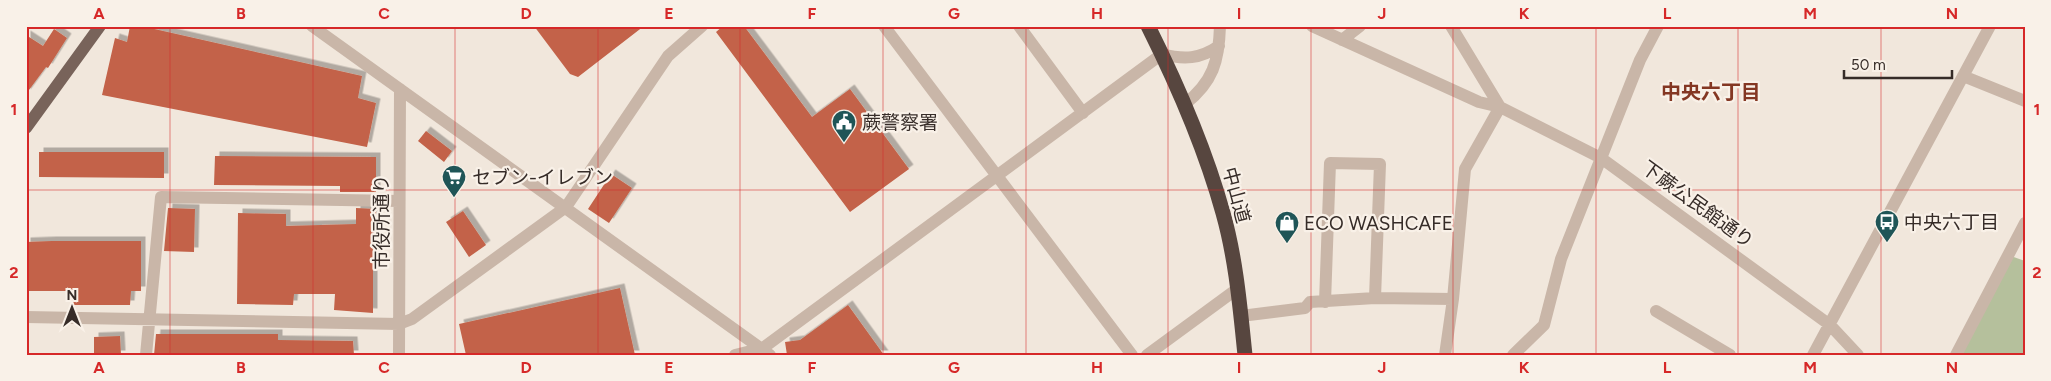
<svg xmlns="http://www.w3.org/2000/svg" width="2051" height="381" viewBox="0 0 2051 381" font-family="Figtree,'Noto Sans JP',sans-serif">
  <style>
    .green { fill: #b5c09c }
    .building { fill: #c36248; filter: url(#shadow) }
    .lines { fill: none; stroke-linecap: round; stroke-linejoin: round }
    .minor { stroke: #c9b6a8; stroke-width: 12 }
    .major { stroke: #78635a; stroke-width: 12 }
    .highway { stroke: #57463f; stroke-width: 15 }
    .grid { fill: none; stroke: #d62828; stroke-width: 1; stroke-opacity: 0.55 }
    .labels { text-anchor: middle; stroke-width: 4.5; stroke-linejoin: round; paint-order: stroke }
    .poi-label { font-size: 19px; fill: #362c28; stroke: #f9f1e8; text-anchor: start }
    .street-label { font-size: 19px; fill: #362c28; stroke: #f9f1e8 }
    .neighbourhood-label { font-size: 20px; font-weight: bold; fill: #843723; stroke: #f9f1e8 }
    .neatline { fill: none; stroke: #d62828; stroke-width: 2 }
    .grid-label { font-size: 16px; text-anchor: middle; font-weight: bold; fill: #d62828 }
  </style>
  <defs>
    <filter id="shadow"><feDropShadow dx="4.5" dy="-4.5" stdDeviation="0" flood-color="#0004"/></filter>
  </defs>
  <rect width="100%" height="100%" fill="#f1e7dc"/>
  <!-- green -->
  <path class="green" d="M2008 255 2025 261V355H1956Z"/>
  <!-- building -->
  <path class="building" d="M130 26H141L362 76 358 98 376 103 367 147 102 95 115 38 127 42Z
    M534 26H644L578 77 570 74Z
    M723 26H744L812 117 850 89 909 169 850 212 716 32Z
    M54 29 67 38 48 68 46 67 26 94V35L43 46Z
    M426 131 452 151 444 162 418 141Z
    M39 152H164V178L39 177Z
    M215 156 376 157V192H340V186L214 185Z
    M611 174 632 188 609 223 588 209Z
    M168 208 195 209 194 252 164 251Z
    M356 208 376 209V249H373V313L334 310 335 294H294L293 305 237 304 238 213 286 214V226L356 224Z
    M463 211 486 245 469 257 446 222Z
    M52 241H141V291H131L130 305H72L71 291H26V242Z
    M620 288 635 355H466L459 324Z
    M848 305 884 355H787L785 342 800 340Z
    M156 334H278V340L353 341 354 355H154Z
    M120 336 121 355H94V337Z"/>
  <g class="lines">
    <!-- minor -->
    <path class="minor" d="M312 26 770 355
      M884 26 1132 355
      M1019 26 1083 113
      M1312 26 1479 102 1500 107 1601 158 1830 325 1858 355
      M1451 26 1500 107
      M1342 40 1360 26
      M1963 76 2025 101
      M1185 104C1213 82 1219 61 1220 26
      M1325 302 1330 163 1380 164 1375 298 1453 299
      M1656 311 1730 355
      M1241 316 1305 308 1310 302 1375 298
      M26 317 399 324 412 319 566 207 668 56 702 26
      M146 355 161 197 399 201
      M399 355 400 89
      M735 355 763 348 1162 54C1184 60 1200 59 1219 46
      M1147 355 1237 289
      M1445 355 1453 299 1465 169 1500 107
      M1513 355 1544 325 1561 259 1640 60 1658 26
      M1813 355 1990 26
      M1956 355 2025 223"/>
    <!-- major -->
    <path class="major" d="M26 128 100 26"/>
    <!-- highway -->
    <path class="highway" d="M1148 26C1178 86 1205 148 1223 213 1236 259 1240 307 1245 355"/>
  </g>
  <!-- grid -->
  <path class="grid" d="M170 26V355M313 26V355M455 26V355M598 26V355M740 26V355M883 26V355M1026 26V355M1168 26V355M1311 26V355M1453 26V355M1596 26V355M1738 26V355M1881 26V355M26 190H2025"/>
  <!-- icons -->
  <defs>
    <symbol id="civic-pin" viewBox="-11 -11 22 30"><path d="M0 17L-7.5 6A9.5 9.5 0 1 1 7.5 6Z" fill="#1f5557" stroke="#f9f1e8"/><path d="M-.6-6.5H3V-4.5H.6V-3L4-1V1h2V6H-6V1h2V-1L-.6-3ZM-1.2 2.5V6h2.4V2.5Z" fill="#fff"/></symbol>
    <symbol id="supermarket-pin" viewBox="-11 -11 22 30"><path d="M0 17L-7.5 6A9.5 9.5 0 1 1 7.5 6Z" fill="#1f5557" stroke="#f9f1e8"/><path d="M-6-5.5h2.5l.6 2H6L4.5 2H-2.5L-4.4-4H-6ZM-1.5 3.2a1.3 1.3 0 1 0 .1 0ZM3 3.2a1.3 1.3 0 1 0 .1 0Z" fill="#fff"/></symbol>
    <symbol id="bus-pin" viewBox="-11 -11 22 30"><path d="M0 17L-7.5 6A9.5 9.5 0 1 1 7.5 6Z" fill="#1f5557" stroke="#f9f1e8"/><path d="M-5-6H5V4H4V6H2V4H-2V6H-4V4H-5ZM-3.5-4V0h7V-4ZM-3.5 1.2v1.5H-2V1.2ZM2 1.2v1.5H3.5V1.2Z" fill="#fff"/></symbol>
    <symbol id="shop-pin" viewBox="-11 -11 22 30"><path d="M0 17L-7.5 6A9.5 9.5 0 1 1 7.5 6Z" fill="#1f5557" stroke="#f9f1e8"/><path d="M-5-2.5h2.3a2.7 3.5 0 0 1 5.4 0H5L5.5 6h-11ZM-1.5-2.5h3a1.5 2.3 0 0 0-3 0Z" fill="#fff"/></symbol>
  </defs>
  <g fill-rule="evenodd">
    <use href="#civic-pin" x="830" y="108" width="28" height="38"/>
    <use href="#supermarket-pin" x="440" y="163" width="28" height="38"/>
    <use href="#bus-pin" x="1873" y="208" width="28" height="38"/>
    <use href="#shop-pin" x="1273" y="209" width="28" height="38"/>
  </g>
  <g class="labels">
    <!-- poi labels -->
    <g class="poi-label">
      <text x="862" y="129">蕨警察署</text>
      <text x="472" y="184">セブン-イレブン</text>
      <text x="1904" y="229">中央六丁目</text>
      <text x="1304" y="230">ECO WASHCAFE</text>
    </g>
    <!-- street labels -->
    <g class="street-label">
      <text transform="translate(1237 195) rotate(75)" y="7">中山道</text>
      <text transform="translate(1698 204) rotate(36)" y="7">下蕨公民館通り</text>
      <text transform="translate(381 222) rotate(-90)" y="7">市役所通り</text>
    </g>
    <!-- neighbourhood labels -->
    <g class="neighbourhood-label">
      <text x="1711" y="99">中央六丁目</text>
    </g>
  </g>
  <!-- border -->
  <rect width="2051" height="381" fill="none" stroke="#f9f1e8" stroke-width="55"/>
  <!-- north arrow -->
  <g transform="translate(72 308)" stroke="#f9f1e8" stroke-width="4" paint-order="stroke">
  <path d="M0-4L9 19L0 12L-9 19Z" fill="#362c28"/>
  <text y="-8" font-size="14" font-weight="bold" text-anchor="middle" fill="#362c28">N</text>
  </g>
  <!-- scale -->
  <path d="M1844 70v8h108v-8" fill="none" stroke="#362c28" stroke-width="2.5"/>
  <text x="1851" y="70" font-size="15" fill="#362c28" stroke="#f9f1e8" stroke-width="4" paint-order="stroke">50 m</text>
  <rect x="28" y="28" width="1996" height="326" class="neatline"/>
  <g class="grid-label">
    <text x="99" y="19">A</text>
    <text x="241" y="19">B</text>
    <text x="384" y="19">C</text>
    <text x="526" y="19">D</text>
    <text x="669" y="19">E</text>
    <text x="812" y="19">F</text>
    <text x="954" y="19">G</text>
    <text x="1097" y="19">H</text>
    <text x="1239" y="19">I</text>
    <text x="1382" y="19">J</text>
    <text x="1524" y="19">K</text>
    <text x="1667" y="19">L</text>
    <text x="1810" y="19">M</text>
    <text x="1952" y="19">N</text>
    <text x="14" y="115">1</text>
    <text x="2037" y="115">1</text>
    <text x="14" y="278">2</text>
    <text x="2037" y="278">2</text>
    <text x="99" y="373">A</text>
    <text x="241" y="373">B</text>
    <text x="384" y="373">C</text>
    <text x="526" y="373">D</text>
    <text x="669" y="373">E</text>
    <text x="812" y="373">F</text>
    <text x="954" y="373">G</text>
    <text x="1097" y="373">H</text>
    <text x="1239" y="373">I</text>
    <text x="1382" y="373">J</text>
    <text x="1524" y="373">K</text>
    <text x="1667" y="373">L</text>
    <text x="1810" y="373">M</text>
    <text x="1952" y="373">N</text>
  </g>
</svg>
